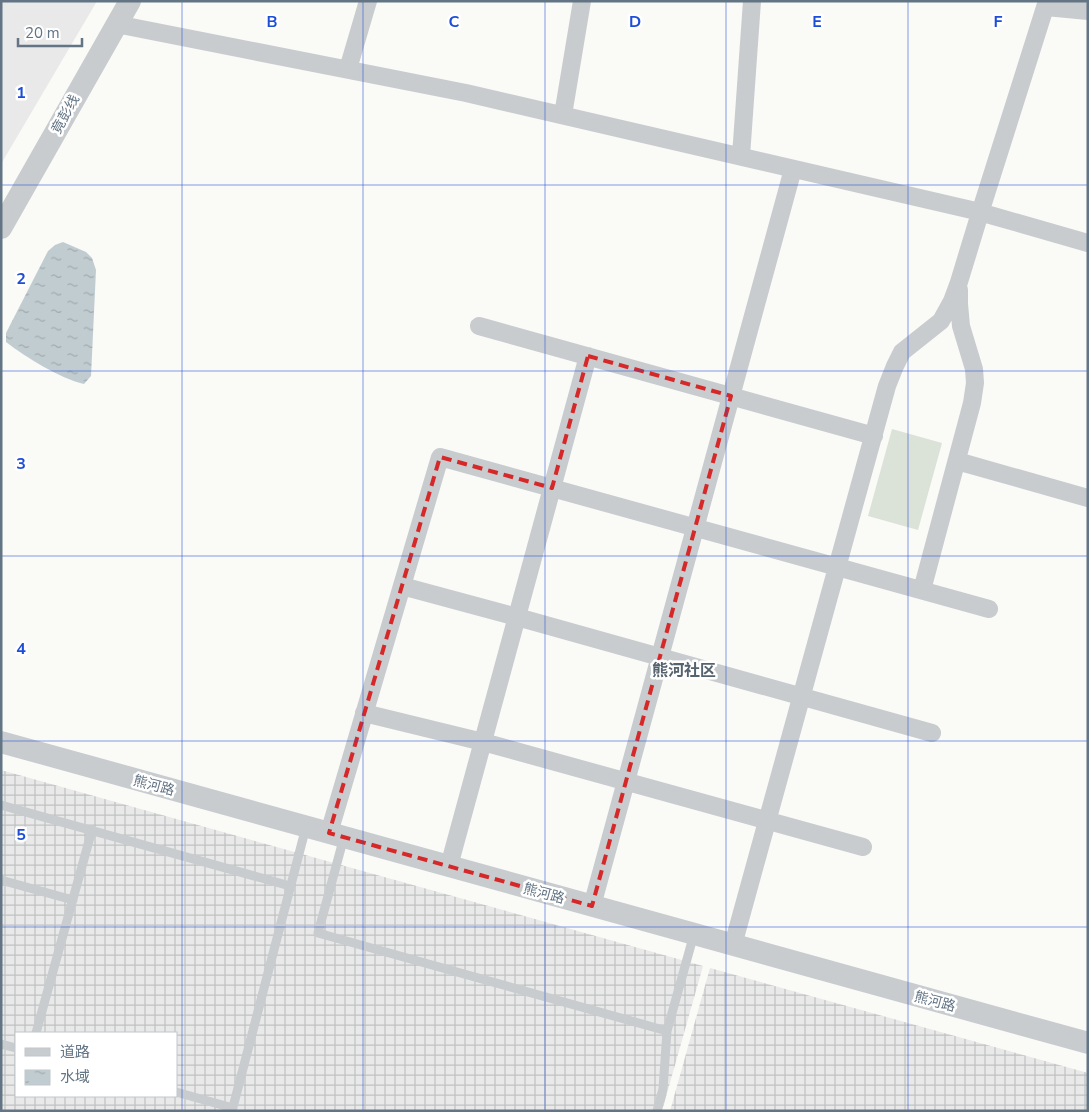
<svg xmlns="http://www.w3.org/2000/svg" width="1089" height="1112" viewBox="0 0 1089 1112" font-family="'Nunito Sans','Noto Sans SC',sans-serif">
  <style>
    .built { fill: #e8e9e8 }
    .industrial { fill: url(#industrial-grid); fill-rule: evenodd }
    .garden { fill: #dbe2d8 }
    .water { fill: url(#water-ripples) }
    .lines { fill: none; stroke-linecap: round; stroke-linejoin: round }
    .service { stroke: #c8cccf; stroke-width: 9 }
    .minor { stroke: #c8cccf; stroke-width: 18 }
    .tertiary { stroke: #c8cccf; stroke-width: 22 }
    .marked { fill: none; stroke: #d62828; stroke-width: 4; stroke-dasharray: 10 6; stroke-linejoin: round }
    .grid { fill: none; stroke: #1d4ed8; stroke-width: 1; stroke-opacity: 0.55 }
    .labels { text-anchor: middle; stroke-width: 5; stroke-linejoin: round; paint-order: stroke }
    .street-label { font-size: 14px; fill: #637484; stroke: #fff }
    .quarter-label { font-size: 16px; font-weight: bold; fill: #55636f; stroke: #fff }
    .grid-label { font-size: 16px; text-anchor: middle; font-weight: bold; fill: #1d4ed8; stroke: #fff; stroke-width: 5; stroke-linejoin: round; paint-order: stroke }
  </style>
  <defs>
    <pattern id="industrial-grid" width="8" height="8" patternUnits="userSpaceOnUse" patternTransform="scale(1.25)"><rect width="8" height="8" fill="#e8e9e8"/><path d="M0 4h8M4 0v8" fill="none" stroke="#c0c1c2"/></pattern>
    <pattern id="water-ripples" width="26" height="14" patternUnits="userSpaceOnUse" patternTransform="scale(1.25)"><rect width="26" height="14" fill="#c1ccd1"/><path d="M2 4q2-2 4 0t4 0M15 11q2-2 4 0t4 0" fill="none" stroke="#a0aaaf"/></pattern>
  </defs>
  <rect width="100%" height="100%" fill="#fafaf7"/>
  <!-- built -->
  <path class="built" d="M1 1H97L1 164Z"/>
  <!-- industrial -->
  <path class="industrial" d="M1 770 703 966 662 1111H1ZM16 1033H176V1096H16Z
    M710 968 1088 1073V1111H670Z"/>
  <!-- garden -->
  <path class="garden" d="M892 429 942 443 918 530 868 516Z"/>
  <!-- water -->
  <path class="water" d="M63 242 86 252 92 258 96 270 91 376 84 384C59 378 27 358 6 342V333L48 251 55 245Z"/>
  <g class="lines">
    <!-- service -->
    <path class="service" d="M1 805 290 886
      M344 837 318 933 667 1031 694 934
      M1 880 73 900
      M36 1033 92 830
      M1 1044 16 1048
      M176 1092 233 1108
      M232 1111 306 827
      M657 1111 663 1089 667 1031"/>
    <!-- minor -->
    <path class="minor" d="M1046 7 1088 11
      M116 24 466 93 976 211 1088 243
      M348 69 368 1
      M563 115 582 1
      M741 156 752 1
      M479 326 874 436
      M957 461 1088 498
      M402 586 517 617 932 733
      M922 590 972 403 975 383 974 369 961 326 959 304V290
      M364 713 483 742 863 847
      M329 833 440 457 989 609
      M449 866 588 356
      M592 906 793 169
      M733 945 887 386 895 366 902 352 941 321 952 301 959 282 980 213 1047 1"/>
    <!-- tertiary -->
    <path class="tertiary" d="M1 228 130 1
      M1 742 1088 1043"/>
  </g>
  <!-- marked area -->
  <path class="marked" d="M588 356 731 396 592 906 329 833 440 457 552 488Z"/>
  <!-- grid -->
  <path class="grid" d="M182 1V1111M363 1V1111M545 1V1111M726 1V1111M908 1V1111M1 185H1088M1 371H1088M1 556H1088M1 741H1088M1 927H1088"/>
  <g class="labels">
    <!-- street labels -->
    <g class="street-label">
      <text transform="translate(65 114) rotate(-61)" y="5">竟彭线</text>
      <text transform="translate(154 785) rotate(15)" y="5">熊河路</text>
      <text transform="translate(544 893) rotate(15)" y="5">熊河路</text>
      <text transform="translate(935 1001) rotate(15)" y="5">熊河路</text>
    </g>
    <!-- quarter labels -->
    <g class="quarter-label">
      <text x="684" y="676">熊河社区</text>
    </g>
  </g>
  <g class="grid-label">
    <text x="272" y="27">B</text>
    <text x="454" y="27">C</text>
    <text x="635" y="27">D</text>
    <text x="817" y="27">E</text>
    <text x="998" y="27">F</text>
    <text x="21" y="98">1</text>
    <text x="21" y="284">2</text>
    <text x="21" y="469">3</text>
    <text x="21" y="654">4</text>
    <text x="21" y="840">5</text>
  </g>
  <!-- border -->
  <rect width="1089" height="1112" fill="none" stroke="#637484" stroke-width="5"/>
  <!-- legend -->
  <rect x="15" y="1032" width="162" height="65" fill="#ffffff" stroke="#c1c7ce"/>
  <rect x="25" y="1048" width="25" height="8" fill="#c8cccf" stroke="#c1c7ce"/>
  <text x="60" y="1057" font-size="15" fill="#637484">道路</text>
  <rect x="25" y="1070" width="25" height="15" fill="url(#water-ripples)" stroke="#c1c7ce"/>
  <text x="60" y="1082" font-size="15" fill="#637484">水域</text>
  <!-- scale -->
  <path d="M18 38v8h64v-8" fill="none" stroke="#637484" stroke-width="2.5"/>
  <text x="25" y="38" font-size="15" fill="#637484" stroke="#ffffff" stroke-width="4" paint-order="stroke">20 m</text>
</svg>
